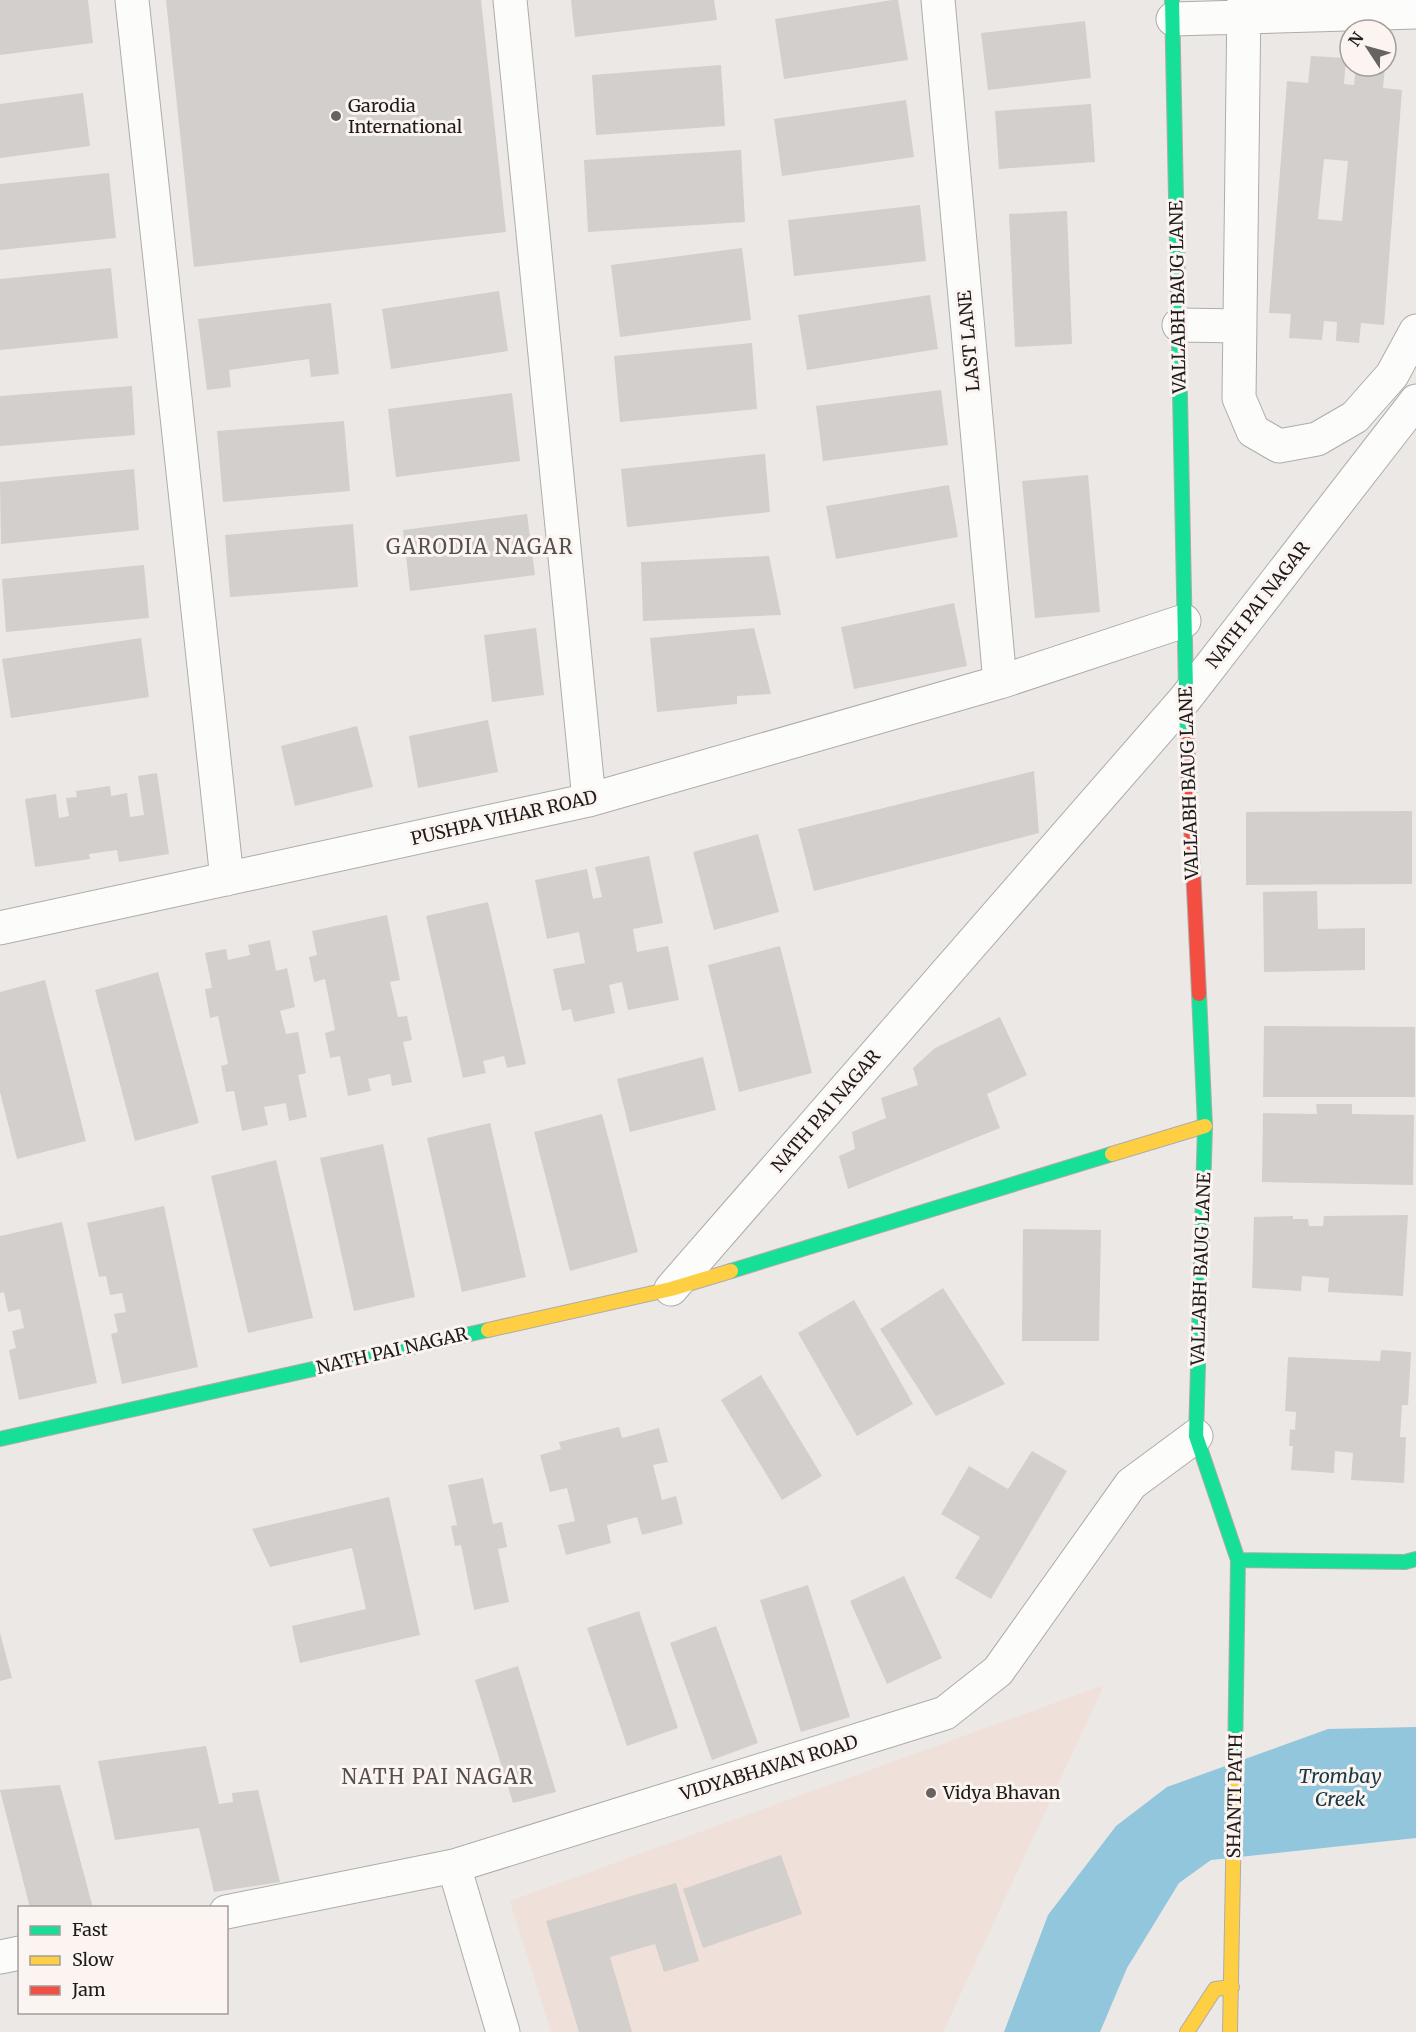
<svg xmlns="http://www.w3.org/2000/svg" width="1416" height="2032" viewBox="0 0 1416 2032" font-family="Merriweather,serif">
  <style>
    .education { fill: #efe0d9 }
    .water { fill: #91c6dc }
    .building { fill: #d2cfcd; fill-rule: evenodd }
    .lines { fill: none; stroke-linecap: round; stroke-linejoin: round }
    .street-casing { stroke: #aeacaa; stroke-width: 35 }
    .fast-casing { stroke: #aeacaa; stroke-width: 16 }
    .slow-casing { stroke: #aeacaa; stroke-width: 16 }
    .jam-casing { stroke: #aeacaa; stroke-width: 16 }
    .street { stroke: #fcfcfb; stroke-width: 33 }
    .fast { stroke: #16e098; stroke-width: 14 }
    .slow { stroke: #ffcf43; stroke-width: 14 }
    .jam { stroke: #f24e42; stroke-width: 14 }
    .poi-dot { fill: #666361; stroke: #fbf4f1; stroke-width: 2 }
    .labels { text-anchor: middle; stroke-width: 6; stroke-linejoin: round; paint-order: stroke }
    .poi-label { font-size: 18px; fill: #1e1b1a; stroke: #fbf4f1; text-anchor: start }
    .street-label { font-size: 18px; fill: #1e1b1a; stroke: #fbf4f1 }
    .neighbourhood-label { font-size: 20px; letter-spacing: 1.5px; fill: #55504d; stroke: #fbf4f1 }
    .water-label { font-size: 20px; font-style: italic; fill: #143947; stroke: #fbf4f1 }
  </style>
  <rect width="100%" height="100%" fill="#ece8e6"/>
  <!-- education -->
  <path class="education" d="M1104 1685 943 2032H551L510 1901Z"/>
  <!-- water -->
  <path class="water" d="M1416 1727V1838L1211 1860 1179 1883 1127 1968 1100 2032H1004L1048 1915 1116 1826 1167 1787 1328 1729Z"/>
  <!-- building -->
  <path class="building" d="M0 0H88L93 43 0 55Z
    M166 0H481L506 232 194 267Z
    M571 0H714L717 20 575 37Z
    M892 0H898L908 60 784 79 775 19Z
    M1085 21 1091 78 988 90 981 33Z
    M1311 56 1346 58 1344 84 1354 85 1356 66H1385L1383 88 1402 90 1384 325 1361 323 1359 343 1336 341 1337 322 1324 321 1322 340 1289 338 1291 314 1269 313 1287 81 1308 83ZM1324 159 1348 161 1342 221 1318 219Z
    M721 65 725 126 596 135 592 75Z
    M83 93 90 146 0 158V104Z
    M906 100 914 157 782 176 774 119Z
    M1091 104 1095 162 999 169 995 111Z
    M741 150 745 222 588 232 584 160Z
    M109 173 116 238 0 250V184Z
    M920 205 926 261 794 276 788 220Z
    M1067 211 1072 344 1015 347 1009 214Z
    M742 248 751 320 620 337 611 265Z
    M111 268 118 338 0 350V279Z
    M499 291 508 351 391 369 382 309Z
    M930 295 938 349 807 370 798 315Z
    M331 303 339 374 311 377 309 359 229 370 231 387 207 390 198 319Z
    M752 343 757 409 620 422 614 356Z
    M132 386 135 435 0 446V396Z
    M941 390 948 445 823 461 816 406Z
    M512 393 520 461 396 477 388 409Z
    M344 421 350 491 223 502 217 431Z
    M765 454 770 512 627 527 621 469Z
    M134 469 139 530 1 544 0 482Z
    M1088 475 1100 612 1035 618 1022 481Z
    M949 485 958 537 836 559 826 506Z
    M527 514 535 575 410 591 403 530Z
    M353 524 358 587 230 597 225 535Z
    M769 556 781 615 643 621 641 562Z
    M144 565 149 618 6 632 2 579Z
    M954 603 967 666 854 689 841 627Z
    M536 628 544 695 492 702 484 635Z
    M754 628 771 694 737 696V704L657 712 650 638Z
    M141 638 149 697 11 718 2 659Z
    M488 720 498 772 418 788 409 736Z
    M357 726 373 787 295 806 281 746Z
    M1034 771 1039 833 814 891 798 829Z
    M157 773 169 854 119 862 117 850 89 854 90 859 35 867 25 799 56 794 59 818 69 816 66 798 77 797 76 791 110 786 111 796 127 793 130 817 144 815 138 776Z
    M1412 811V884L1246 885V812Z
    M758 834 779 912 714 930 693 852Z
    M649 856 663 923 633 929 637 952 668 946 679 1000 628 1010 622 982 609 985 615 1013 574 1022 571 1009 562 1011 553 969 585 963 579 932 547 939 535 880 587 869 593 899 602 897 595 867Z
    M1317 891 1318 929 1365 928V970L1264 972 1263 892Z
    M488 902 526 1064 507 1068 504 1056 483 1061 486 1073 463 1078 426 916Z
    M387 915 400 980 390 982 398 1017 407 1016 412 1040 403 1042 412 1082 392 1086 390 1074 368 1079 371 1091 348 1096 340 1056 330 1058 325 1033 335 1030 325 979 314 982 309 957 317 955 312 931Z
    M270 940 276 971 287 968 295 1007 280 1011 286 1034 298 1032 306 1073 298 1075 307 1117 289 1121 286 1103 264 1107 268 1125 242 1131 234 1091 226 1092 221 1066 228 1064 218 1016 210 1018 205 989 212 988 205 953 226 949 228 960 250 955 248 945Z
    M780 946 812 1073 739 1092 708 965Z
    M158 972 199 1123 135 1141 95 990Z
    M45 980 86 1141 17 1159 0 1092V992Z
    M1000 1017 1027 1075 987 1094 1000 1128 848 1189 839 1156 855 1149 852 1132 886 1118 881 1098 918 1085 913 1068 935 1048Z
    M1264 1026 1415 1027V1097H1263Z
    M703 1057 716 1110 630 1132 617 1079Z
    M1316 1104H1352V1114L1414 1115 1413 1185 1262 1182 1263 1113 1317 1114Z
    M602 1114 638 1252 570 1271 534 1132Z
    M490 1123 526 1277 462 1292 427 1138Z
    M383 1144 415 1297 354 1311 320 1158Z
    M276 1160 313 1318 248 1333 211 1176Z
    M164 1206 198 1367 122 1384 111 1334 118 1332 114 1314 126 1312 122 1293 110 1295 106 1276 99 1277 87 1223Z
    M1408 1215 1403 1296 1328 1292 1329 1278 1302 1276 1301 1291 1252 1288 1254 1217 1293 1216V1219H1308L1309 1226H1323L1324 1216Z
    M62 1222 97 1383 19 1400 9 1350 16 1348 12 1331 24 1328 20 1309 8 1312 4 1292 0 1293V1236Z
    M1023 1229 1101 1230 1099 1341H1022Z
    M943 1288 1005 1384 936 1416 880 1329Z
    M854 1300 913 1404 857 1436 798 1333Z
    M1381 1350 1411 1352 1408 1405H1402L1400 1437H1406L1404 1483 1351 1480 1353 1453 1335 1451 1334 1473 1291 1470 1293 1446H1289L1290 1429 1295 1430 1296 1412 1285 1411 1288 1357 1380 1361Z
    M761 1375 822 1476 782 1500 721 1400Z
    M619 1427 622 1438 659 1428 668 1462 653 1465 662 1500 676 1496 683 1524 642 1535 637 1517 607 1525 611 1543 566 1555 558 1525 575 1521 567 1488 550 1492 540 1455 561 1449 559 1442Z
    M1032 1451 1067 1471 991 1599 955 1578 980 1537 941 1514 969 1466 1008 1489Z
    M483 1478 493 1524 502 1522 507 1547 498 1549 509 1602 474 1610 461 1545 455 1546 451 1526 457 1525 448 1485Z
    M389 1497 420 1635 300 1663 292 1626 366 1609 352 1548 270 1567 252 1529Z
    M904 1576 942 1658 887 1684 850 1601Z
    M808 1585 850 1717 801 1732 760 1600Z
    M639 1611 678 1728 627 1746 587 1628Z
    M716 1626 758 1743 712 1760 670 1643Z
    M0 1633 12 1678 0 1681Z
    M518 1666 556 1792 513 1803 475 1680Z
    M206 1746 219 1804 233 1802 232 1793 258 1790 280 1882 214 1892 199 1828 115 1840 98 1761Z
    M60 1785 93 1908H30L0 1790Z
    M781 1855 802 1914 703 1948 683 1889Z
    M676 1883 699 1961 664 1972 655 1944 610 1957 632 2032H579L546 1921Z"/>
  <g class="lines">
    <defs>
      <path id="street" d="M132 0 227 879
        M510 0 589 800
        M938 0 1000 682
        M1244 0 1239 398 1253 431 1279 446 1317 439 1355 417 1392 375 1416 331
        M1173 19 1416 12
        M1179 325 1240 326
        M0 928 589 800 1000 682 1184 621
        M671 1289 1185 699 1416 401
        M454 1866 503 2032
        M226 1912 454 1866 945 1713 998 1671 1131 1484 1196 1436
        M0 1957 20 1953"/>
      <path id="fast" d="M1172 0 1187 740
        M1199 994 1205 1126 1196 1436 1238 1560 1235 1763
        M731 1271 1112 1154
        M0 1439 488 1330
        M1238 1560 1405 1562 1416 1559"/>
      <path id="slow" d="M1112 1154 1205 1126
        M488 1330 671 1289 731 1271
        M1187 2032 1215 1989 1232 1987
        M1230 2032 1235 1763"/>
      <path id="jam" d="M1187 740 1199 994"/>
    </defs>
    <!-- street casing -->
    <use href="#street" class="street-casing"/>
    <!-- fast casing -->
    <use href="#fast" class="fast-casing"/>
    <!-- slow casing -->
    <use href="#slow" class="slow-casing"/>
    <!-- jam casing -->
    <use href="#jam" class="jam-casing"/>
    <!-- street -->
    <use href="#street" class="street"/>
    <!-- fast -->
    <use href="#fast" class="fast"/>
    <!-- slow -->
    <use href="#slow" class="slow"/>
    <!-- jam -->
    <use href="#jam" class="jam"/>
  </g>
  <!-- markers -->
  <g class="poi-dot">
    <circle cx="336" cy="116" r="6"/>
    <circle cx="931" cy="1793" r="6"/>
  </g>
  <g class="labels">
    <!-- poi labels -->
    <g class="poi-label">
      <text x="348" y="112">Garodia<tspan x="348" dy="21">International</tspan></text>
      <text x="943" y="1799">Vidya Bhavan</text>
    </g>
    <!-- street labels -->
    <g class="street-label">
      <text transform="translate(1178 297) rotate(-91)" y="6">VALLABH BAUG LANE</text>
      <text transform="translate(969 341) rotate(-95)" y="6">LAST LANE</text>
      <text transform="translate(1258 605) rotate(-52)" y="6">NATH PAI NAGAR</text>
      <text transform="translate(1189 783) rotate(-92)" y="6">VALLABH BAUG LANE</text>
      <text transform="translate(504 818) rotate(-13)" y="6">PUSHPA VIHAR ROAD</text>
      <text transform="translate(826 1111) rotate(-49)" y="6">NATH PAI NAGAR</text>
      <text transform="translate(1201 1269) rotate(-88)" y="6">VALLABH BAUG LANE</text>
      <text transform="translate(392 1351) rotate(-13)" y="6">NATH PAI NAGAR</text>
      <text transform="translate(769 1768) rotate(-17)" y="6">VIDYABHAVAN ROAD</text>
      <text transform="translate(1235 1796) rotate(-89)" y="6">SHANTI PATH</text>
    </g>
    <!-- neighbourhood labels -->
    <g class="neighbourhood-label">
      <text x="480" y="554">GARODIA NAGAR</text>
      <text x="438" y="1784">NATH PAI NAGAR</text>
    </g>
    <!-- water labels -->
    <g class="water-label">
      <text x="1340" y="1783">Trombay<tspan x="1340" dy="23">Creek</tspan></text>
    </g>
  </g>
  <!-- legend -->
  <rect x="18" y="1906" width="210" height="108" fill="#fbf4f1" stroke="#a39d9b" stroke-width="1.5"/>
  <rect x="30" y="1926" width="30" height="9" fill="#16e098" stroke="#a39d9b" stroke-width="1.5"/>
  <text x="72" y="1936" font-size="18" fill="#1e1b1a">Fast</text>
  <rect x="30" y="1956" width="30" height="9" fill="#ffcf43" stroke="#a39d9b" stroke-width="1.5"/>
  <text x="72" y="1966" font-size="18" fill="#1e1b1a">Slow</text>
  <rect x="30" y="1986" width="30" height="9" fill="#f24e42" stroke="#a39d9b" stroke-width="1.5"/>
  <text x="72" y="1996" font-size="18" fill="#1e1b1a">Jam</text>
  <!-- north arrow -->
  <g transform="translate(1368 48) rotate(306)"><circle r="28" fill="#fbf4f1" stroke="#a39d9b" stroke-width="1.5"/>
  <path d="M0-4.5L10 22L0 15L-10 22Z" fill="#666361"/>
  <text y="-9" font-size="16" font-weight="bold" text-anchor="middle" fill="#1e1b1a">N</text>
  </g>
</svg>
